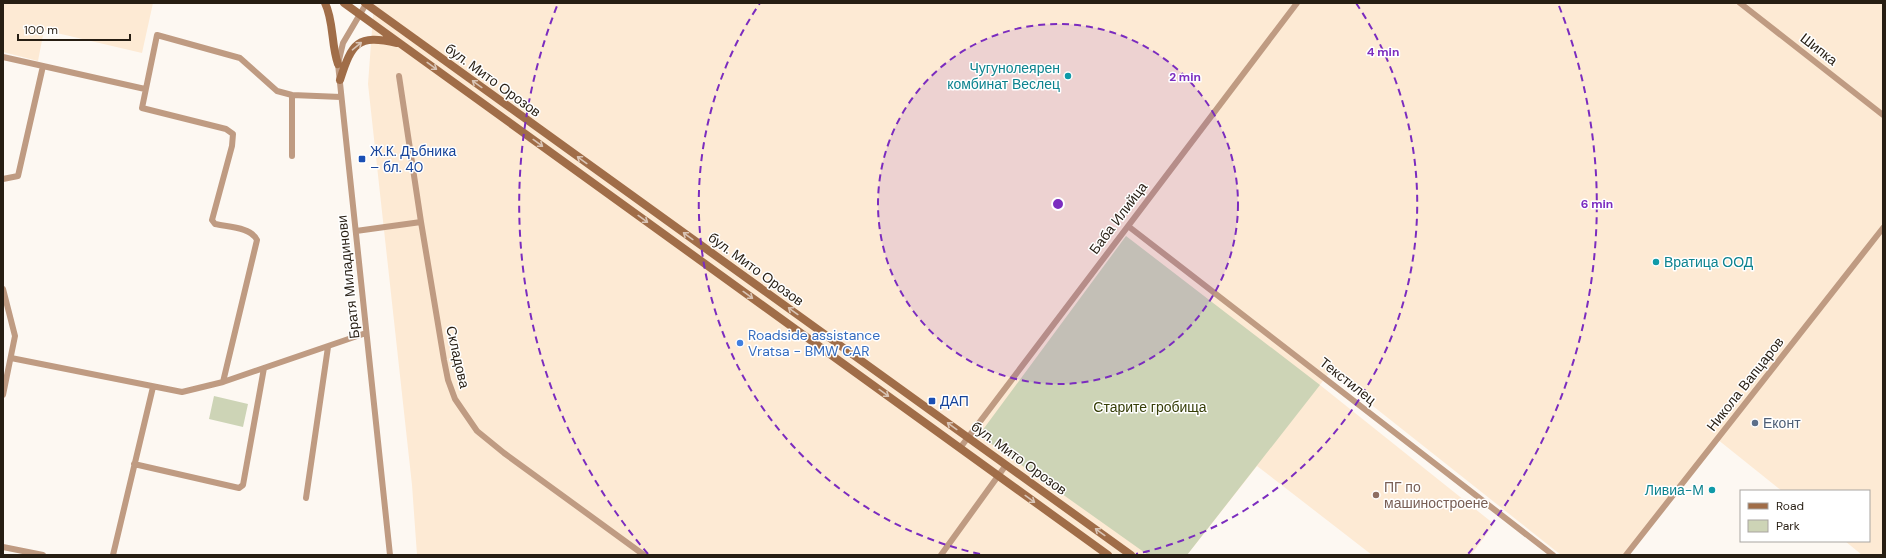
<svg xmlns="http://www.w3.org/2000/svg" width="1886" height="558" viewBox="0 0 1886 558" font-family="'DM Sans',sans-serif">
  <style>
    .built { fill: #fdead4 }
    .green { fill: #cdd4b6 }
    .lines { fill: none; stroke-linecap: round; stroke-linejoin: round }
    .minor { stroke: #bf9b82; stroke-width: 6 }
    .secondary { stroke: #a06d48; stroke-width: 8 }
    .oneway { stroke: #d9c5b6 }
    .ring { fill: none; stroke: #7b2cbf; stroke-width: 2; stroke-dasharray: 7 5 }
    .culture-dot { fill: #0f9aa8; stroke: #fff; stroke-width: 1.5 }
    .transit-dot { fill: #1a4fb4; stroke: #fff; stroke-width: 1.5 }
    .shop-dot { fill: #3f7fe0; stroke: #fff; stroke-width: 1.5 }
    .service-dot { fill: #5c6f8a; stroke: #fff; stroke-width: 1.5 }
    .education-dot { fill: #8d6e63; stroke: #fff; stroke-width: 1.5 }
    .labels { text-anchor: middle; stroke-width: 3; stroke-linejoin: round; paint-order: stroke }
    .street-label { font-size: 14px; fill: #271e13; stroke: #fff }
    .culture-label { font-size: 14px; fill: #0d838f; stroke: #fff; text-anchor: end }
    .transit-label { font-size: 14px; fill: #164399; stroke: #fff; text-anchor: start }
    .shop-label { font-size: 14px; fill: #366cbe; stroke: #fff; text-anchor: start }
    .park-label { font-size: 14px; fill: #353d06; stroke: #fff }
    .service-label { font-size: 14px; fill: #4e5e75; stroke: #fff; text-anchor: start }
    .education-label { font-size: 14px; fill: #785e54; stroke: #fff; text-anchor: start }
    .centre { fill: #7b2cbf; stroke: #fff; stroke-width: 2 }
    .ring-label { font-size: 12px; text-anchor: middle; font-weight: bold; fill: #7b2cbf; stroke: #fff; stroke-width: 3; stroke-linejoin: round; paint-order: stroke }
  </style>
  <rect width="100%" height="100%" fill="#fdf8f2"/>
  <!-- built -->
  <path class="built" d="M3 3H153L142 53 44 30 38 61 3 52Z
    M374 3H1883V555H1862L1845 541H1869V491H1782L1717 439 1626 555H1561L1330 372 1315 391 1320 385 1494 524 1471 555H1372L1257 466 1187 555H417L412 485 368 84Z"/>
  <!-- green -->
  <path class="green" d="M1126 236 1320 385 1187 555H1148L979 435Z
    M214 396 248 404 243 427 209 419Z"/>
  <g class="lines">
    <!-- minor -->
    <path class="minor" d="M1740 3 1883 115
      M366 4 343 43 338 64 390 555
      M3 57 43 66
      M399 76 421 222 444 360 448 380 455 399 477 431 504 453 644 555
      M292 156V95
      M3 179 18 176 43 66 145 89
      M1128 226 1553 555
      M356 231 421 222
      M3 289 15 336 3 395
      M11 358 182 392 223 382 366 333
      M223 382 257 240C251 227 228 227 215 224L212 220 232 146 233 134 226 129 142 108 157 35 240 58 277 91 292 95 341 97
      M960 448 1297 3
      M134 464 239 488 243 485 264 368
      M306 498 328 347
      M3 547 43 555
      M113 555 153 387
      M941 555 1006 465
      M1626 555 1883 228"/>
    <!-- secondary -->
    <path class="secondary" d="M325 3C334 21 331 45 338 64
      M344 3 1108 555
      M365 3 1131 555
      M340 80C352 43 357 34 397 43"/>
  </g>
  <!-- one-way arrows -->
  <defs><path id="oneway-shaft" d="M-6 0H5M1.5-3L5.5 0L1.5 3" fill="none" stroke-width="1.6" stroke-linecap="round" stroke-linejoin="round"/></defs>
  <g class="oneway">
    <use href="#oneway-shaft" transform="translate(357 46) rotate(-40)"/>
    <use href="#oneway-shaft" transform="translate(432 66) rotate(36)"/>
    <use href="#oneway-shaft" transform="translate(477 84) rotate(-144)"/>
    <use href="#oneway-shaft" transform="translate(538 143) rotate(36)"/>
    <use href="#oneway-shaft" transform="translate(582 160) rotate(-144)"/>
    <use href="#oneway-shaft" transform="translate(643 219) rotate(36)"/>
    <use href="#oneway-shaft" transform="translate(688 236) rotate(-144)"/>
    <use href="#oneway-shaft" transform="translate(748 295) rotate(36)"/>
    <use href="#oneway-shaft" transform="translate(793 311) rotate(-144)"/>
    <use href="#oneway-shaft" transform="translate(884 393) rotate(36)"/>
    <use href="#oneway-shaft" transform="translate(952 426) rotate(-144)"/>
    <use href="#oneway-shaft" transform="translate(1030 499) rotate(36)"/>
    <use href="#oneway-shaft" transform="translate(1100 532) rotate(-144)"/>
  </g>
  <!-- distance rings -->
  <circle cx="1058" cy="204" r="180" fill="#7b2cbf" fill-opacity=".12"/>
  <g class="ring">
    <circle cx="1058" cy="204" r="180"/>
    <path d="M980 554A359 359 0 0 1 760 3M1356 3A359 359 0 0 1 1136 554"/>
    <path d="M648 554A539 539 0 0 1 557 6M1559 6A539 539 0 0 1 1468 554"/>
  </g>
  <!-- markers -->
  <g class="culture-dot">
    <circle cx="1068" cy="76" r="4"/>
    <circle cx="1656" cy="262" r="4"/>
    <circle cx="1712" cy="490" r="4"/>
  </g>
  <g class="transit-dot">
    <rect x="358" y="155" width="8" height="8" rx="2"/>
    <rect x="928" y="397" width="8" height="8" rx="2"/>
  </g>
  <circle class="shop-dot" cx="740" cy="343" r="4"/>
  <circle class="service-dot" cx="1755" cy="423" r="4"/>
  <circle class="education-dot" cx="1376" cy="495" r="4"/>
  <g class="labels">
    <!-- street labels -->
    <g class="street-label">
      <text transform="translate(1819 49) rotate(38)" y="5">Шипка</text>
      <text transform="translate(493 80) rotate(36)" y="5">бул. Мито Орозов</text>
      <text transform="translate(1118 218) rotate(-53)" y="5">Баба Илийца</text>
      <text transform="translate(756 269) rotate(36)" y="5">бул. Мито Орозов</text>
      <text transform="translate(348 277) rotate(-96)" y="5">Братя Миладинови</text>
      <text transform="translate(458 357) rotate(77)" y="5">Складова</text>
      <text transform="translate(1348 381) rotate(38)" y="5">Текстилец</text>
      <text transform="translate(1745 384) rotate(-52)" y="5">Никола Вапцаров</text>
      <text transform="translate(1019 458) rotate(36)" y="5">бул. Мито Орозов</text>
    </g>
    <!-- culture labels -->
    <g class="culture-label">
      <text x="1060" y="73">Чугунолеярен<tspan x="1060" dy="16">комбинат Веслец</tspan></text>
      <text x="1664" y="267" text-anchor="start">Вратица ООД</text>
      <text x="1704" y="495">Ливиа-М</text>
    </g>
    <!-- transit labels -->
    <g class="transit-label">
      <text x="370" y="156">Ж.К. Дъбника<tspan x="370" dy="16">– бл. 40</tspan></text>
      <text x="940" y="406">ДАП</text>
    </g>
    <!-- shop labels -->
    <g class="shop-label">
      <text x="748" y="340">Roadside assistance<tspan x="748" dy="16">Vratsa - BMW CAR</tspan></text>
    </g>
    <!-- park labels -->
    <g class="park-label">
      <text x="1150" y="412">Старите гробища</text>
    </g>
    <!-- service labels -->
    <g class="service-label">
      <text x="1763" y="428">Еконт</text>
    </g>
    <!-- education labels -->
    <g class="education-label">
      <text x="1384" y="492">ПГ по<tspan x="1384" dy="16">машиностроене</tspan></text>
    </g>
  </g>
  <circle cx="1058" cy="204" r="6" class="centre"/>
  <g class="ring-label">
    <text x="1383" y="56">4 min</text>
    <text x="1185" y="81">2 min</text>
    <text x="1597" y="208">6 min</text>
  </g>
  <!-- border -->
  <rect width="1886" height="558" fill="none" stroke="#271e13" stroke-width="8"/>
  <!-- legend -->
  <rect x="1740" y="490" width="130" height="52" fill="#ffffff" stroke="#a9a5a1"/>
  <rect x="1748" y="503" width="20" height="6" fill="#a06d48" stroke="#a9a5a1"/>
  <text x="1776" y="510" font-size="12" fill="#271e13">Road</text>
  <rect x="1748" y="520" width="20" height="12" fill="#cdd4b6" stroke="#a9a5a1"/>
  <text x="1776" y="530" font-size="12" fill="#271e13">Park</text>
  <!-- scale -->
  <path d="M18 34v6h112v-6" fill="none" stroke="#271e13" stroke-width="2"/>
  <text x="24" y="34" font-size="12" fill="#271e13" stroke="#ffffff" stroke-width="3" paint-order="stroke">100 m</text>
</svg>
